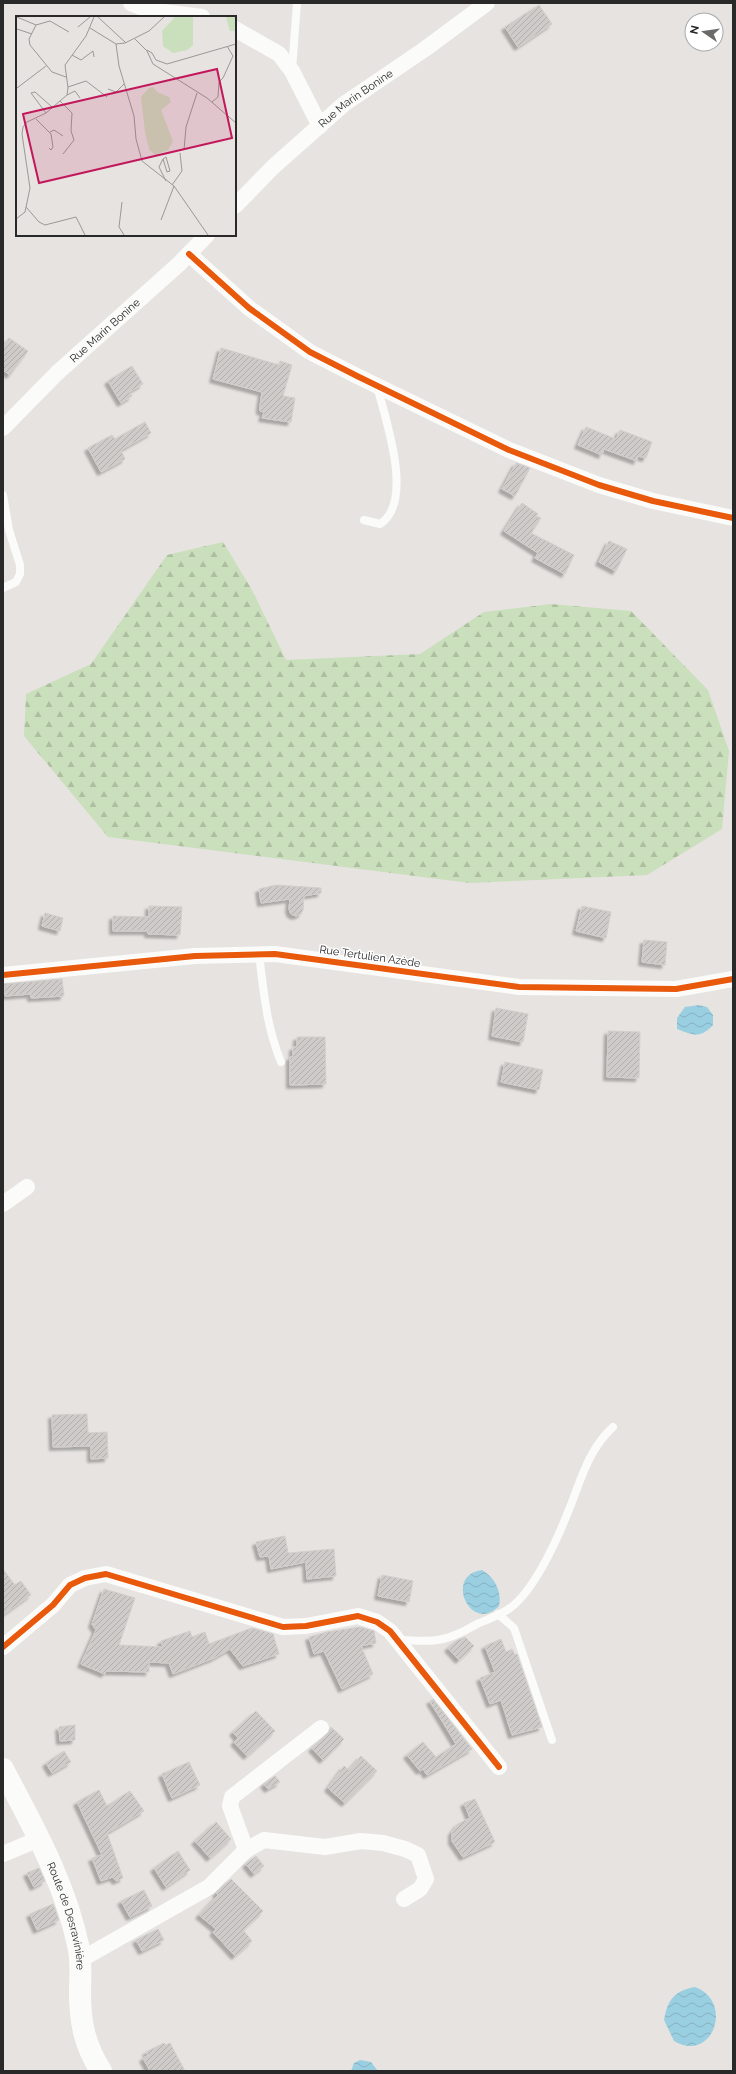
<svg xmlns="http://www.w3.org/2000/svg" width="736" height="2074" viewBox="0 0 736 2074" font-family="Raleway,sans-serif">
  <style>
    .forest { fill: url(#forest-firs) }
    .water { fill: url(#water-waves) }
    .building { fill: url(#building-hatch); stroke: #d1cfcc; filter: url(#shadow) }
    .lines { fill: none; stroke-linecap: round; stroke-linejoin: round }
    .lane { stroke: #fbfbfa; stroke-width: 8 }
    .street { stroke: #fbfbfa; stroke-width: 16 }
    .secondary { stroke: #fbfbfa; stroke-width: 22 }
    .cycleway-casing { stroke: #fff; stroke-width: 8 }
    .cycleway { stroke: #e8590c; stroke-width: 6 }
    .labels { text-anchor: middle; stroke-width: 3; stroke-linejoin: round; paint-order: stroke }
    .street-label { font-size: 11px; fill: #292929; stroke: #fff }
    .inset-road { fill: none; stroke: #9a9997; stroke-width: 1 }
    .view { fill: #c2185b; fill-opacity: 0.15; stroke: #c2185b; stroke-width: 2 }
    .inset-edge { fill: none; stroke: #292929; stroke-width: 2 }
  </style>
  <defs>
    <pattern id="forest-firs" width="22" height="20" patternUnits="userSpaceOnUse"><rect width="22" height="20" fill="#cadfbb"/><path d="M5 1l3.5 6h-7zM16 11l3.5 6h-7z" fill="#aebfa1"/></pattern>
    <pattern id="water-waves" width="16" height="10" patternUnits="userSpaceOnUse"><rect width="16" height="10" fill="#9acfe1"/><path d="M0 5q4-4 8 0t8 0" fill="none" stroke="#85b2c1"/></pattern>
    <pattern id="building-hatch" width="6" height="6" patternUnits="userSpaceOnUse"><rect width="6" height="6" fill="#cecbc9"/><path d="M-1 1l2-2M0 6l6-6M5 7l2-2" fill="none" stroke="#b1aead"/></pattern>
    <filter id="shadow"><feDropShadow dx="-3.5" dy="3.5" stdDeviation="1" flood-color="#0004"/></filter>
  </defs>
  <rect width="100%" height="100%" fill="#e6e3e0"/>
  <!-- forest -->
  <path class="forest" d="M223 542 252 590 286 660 420 654 484 612 551 604 631 611 708 690 729 751 722 829 647 875 470 883 108 837 24 736 26 694 91 664 167 555Z"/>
  <!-- water -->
  <path class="water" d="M699 1005 707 1007 713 1015V1025C700 1039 693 1035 677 1029V1018L685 1007Z
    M482 1570C495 1578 502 1591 499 1606 471 1635 443 1575 482 1570Z
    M695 1987C735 2002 712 2064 674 2041L664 2020C668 1999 674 1991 695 1987Z
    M360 2060 371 2062 378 2071H351L354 2063Z"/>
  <!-- building -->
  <path class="building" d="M539 5 552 24 518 47 505 27Z
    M9 338 28 351 10 375 3 370V346Z
    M221 348 279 365 280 361 292 365 283 396 295 398 291 422 262 418 264 412 260 411V406L262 392 213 379Z
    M132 366 143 384 129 392 132 396 121 403 108 381Z
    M145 422 151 433 121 450 125 459 101 472 88 448 112 435 115 439Z
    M586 427 616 439 620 430 652 442 646 458 638 456 637 461 604 449 602 455 578 445Z
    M516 463 530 468 515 496 502 489Z
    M522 503 538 514 536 516 541 518 531 533 574 555 565 574 535 558 538 553 504 531Z
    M609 541 627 549 616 571 599 562Z
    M276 885 321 888V893L304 896 303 910 301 914 296 916 291 914 289 909 290 899 261 903 259 889Z
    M149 906 182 907 180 935 148 934V931H113V916L149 917Z
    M582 906 611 912 606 938 576 931Z
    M45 913 63 918 60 931 42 926Z
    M644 940 667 942 665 965 642 962Z
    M62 979 64 996 31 998V994L5 996 4 984Z
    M496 1008 528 1014 523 1042 492 1036Z
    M608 1031 640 1032 639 1078 607 1077Z
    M297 1037H325L326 1084 290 1085V1057H293V1047H297Z
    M505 1062 543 1070 539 1090 501 1082Z
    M87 1414 88 1433 107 1432 108 1458 91 1459V1446L53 1447 52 1415Z
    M285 1536 288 1553 334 1549 336 1576 307 1579 306 1562 271 1569 269 1556 260 1557 256 1542Z
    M3 1569 15 1585 21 1581 31 1595 3 1615Z
    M382 1575 413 1581 409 1602 378 1596Z
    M104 1589 135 1598 119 1645 163 1647 161 1641 190 1631 192 1637 205 1632 209 1644 252 1628 273 1634 279 1654 243 1666 230 1649 214 1658 173 1674 169 1663 149 1662V1672L106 1671 105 1674 81 1664 96 1630 92 1624Z
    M360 1627 374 1631 376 1643 361 1646 373 1674 342 1689 324 1651 314 1654 309 1637 327 1632Z
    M465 1637 474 1646 459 1660 448 1648 456 1641Z
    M501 1639 506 1652 512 1649 515 1655 517 1654 542 1727 512 1735 501 1700 490 1704 480 1678 495 1672 485 1646Z
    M433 1699 472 1749 427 1775 423 1769 420 1771 407 1755 423 1742 436 1757 456 1744 430 1701Z
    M256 1711 275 1731 247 1756 234 1742 238 1738 233 1732Z
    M75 1725V1740L60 1741 59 1727Z
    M331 1727 344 1739 323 1760 312 1748 327 1735Z
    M64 1751 71 1762 52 1773 46 1763Z
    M361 1756 377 1771 345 1803 328 1788 344 1766 349 1770Z
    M189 1762 200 1785 172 1798 162 1774Z
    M275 1776 280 1782 268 1789 264 1784Z
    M99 1790 107 1806 130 1791 144 1811 107 1833 123 1878 116 1881 113 1877 101 1881 92 1858 102 1855 77 1802Z
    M475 1799 495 1842 463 1857 452 1841V1832L458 1824 470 1818 464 1803Z
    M216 1822 231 1839 210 1858 195 1841Z
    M178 1851 190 1870 166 1887 154 1868Z
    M256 1856 264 1866 254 1874 246 1864Z
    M39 1868 45 1881 34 1887 27 1873Z
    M231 1879 263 1911 243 1930 252 1941 235 1956 213 1932 216 1929 199 1915 218 1895 216 1893Z
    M144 1890 152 1906 130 1917 121 1901Z
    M53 1904 59 1920 37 1930 30 1914Z
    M158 1929 164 1940 142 1951 136 1940Z
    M164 2043 166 2045 170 2043 185 2071H150L143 2058 148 2055 146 2052Z"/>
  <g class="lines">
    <!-- lane -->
    <path class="lane" d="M292 70 297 3
      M3 495 9 530 20 565V574L16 582 3 588
      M364 520 380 524C415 502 385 418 377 386
      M259 954C264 993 266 1025 281 1062
      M498 1614 514 1628 552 1740
      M398 1640C411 1640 425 1642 438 1640 452 1638 465 1631 477 1624 488 1619 501 1615 510 1608 534 1591 557 1540 568 1512 581 1481 587 1451 613 1427"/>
    <!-- street -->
    <g class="street">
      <path d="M131 3 148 10 202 17"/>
      <path d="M235 29 279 54 292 71 320 126"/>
      <path id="s1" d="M235 206 273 167 344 104 425 49 487 3"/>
      <path d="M189 254 249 308 310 352 357 376 509 450 599 485 653 501 733 518"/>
      <path id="s2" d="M3 428 57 373 179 264 207 235"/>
      <path d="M3 975 195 956 275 954 519 987 676 989 733 979"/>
      <path d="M3 1204 27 1187"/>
      <path d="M3 1647 53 1605 70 1585 85 1578 106 1574 283 1627 306 1626 358 1616 377 1622 390 1631 499 1767"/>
      <path d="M246 1850 230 1806 232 1797 321 1728"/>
      <path d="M3 1854 39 1839"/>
      <path d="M80 1960 209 1887 246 1850 264 1840 325 1847 361 1841 383 1843 405 1849 418 1855 426 1879 420 1889 404 1899"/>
    </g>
    <!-- secondary -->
    <path class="secondary" id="s3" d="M3 1769C32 1825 65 1882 78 1945 82 1961 80 1977 80 1993 80 2023 85 2046 101 2071"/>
    <defs>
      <path id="cycleway" d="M189 254 249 308 310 352 357 376 509 450 599 485 653 501 733 518
        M3 975 195 956 275 954 519 987 676 989 733 979
        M3 1647 53 1605 70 1585 85 1578 106 1574 283 1627 306 1626 358 1616 377 1622 390 1631 499 1767"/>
    </defs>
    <!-- cycleway casing -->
    <use href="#cycleway" class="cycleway-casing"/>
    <!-- cycleway -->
    <use href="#cycleway" class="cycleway"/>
  </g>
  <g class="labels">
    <!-- street labels -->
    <g class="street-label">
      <text dy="4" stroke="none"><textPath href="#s1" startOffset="162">Rue Marin Bonine</textPath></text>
      <text dy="4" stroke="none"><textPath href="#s2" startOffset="141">Rue Marin Bonine</textPath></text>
      <text transform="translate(370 956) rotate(8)" y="4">Rue Tertulien Azède</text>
      <text dy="4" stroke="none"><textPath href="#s3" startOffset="161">Route de Desravinière</textPath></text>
    </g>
  </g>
  <!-- overview -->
  <g transform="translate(16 16)">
    <rect width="220" height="220" fill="#e6e3e0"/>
    <path d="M159 1H177V29L171 34 157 37 147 30 146 15ZM210 1H220V15H214ZM137 71 141 76 153 81 155 86 145 94 157 125 152 134 139 139 133 133 129 116 125 81 133 72Z" fill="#cadfbb"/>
    <path class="inset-road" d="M1 1 20 9 13 23 14 29 36 56 50 61M82 1 110 27M20 9 34 5 53 16M62 11 74 1M74 12 100 28 109 27 133 15 148 1M1 13 16 18M119 23 131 35 137 48 191 82 220 107M100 28 103 50 118 100 120 123 126 145 158 170 192 219M131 34 136 37 140 44 151 48 220 28M56 39 65 44 77 35 78 41M52 71 70 65 91 81M1 72 30 50M92 73 100 76 108 68M51 79 59 75 64 82M44 85 56 97 55 115 58 124 47 138M196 86 202 81 203 66 207 62 217 40 211 30M30 97 15 77 19 76 36 91M20 103 35 118 37 131 35 134 33 132M34 116 38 114 47 120M168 134 170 111 181 77M150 141 154 155 151 156 147 143ZM147 143 143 151 150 165M156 169 166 155 164 137M106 186 103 211 108 219M10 191 23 206 29 209 60 201 69 219M0 203 9 196 14 172 6 118 7 111 11 106 30 97 51 79 52 72 49 49 70 20 78 1M145 204 158 170"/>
    <path class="view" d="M201 53 216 122 23 167 7 98Z"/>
    <rect width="220" height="220" class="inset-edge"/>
  </g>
  <!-- border -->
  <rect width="736" height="2074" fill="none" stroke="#292929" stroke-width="8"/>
  <!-- north arrow -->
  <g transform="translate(704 32) rotate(283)"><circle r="19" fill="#ffffff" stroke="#a9a9a9"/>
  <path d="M0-3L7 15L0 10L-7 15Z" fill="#6b6a69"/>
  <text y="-6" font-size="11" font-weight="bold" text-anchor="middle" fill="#292929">N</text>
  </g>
</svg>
